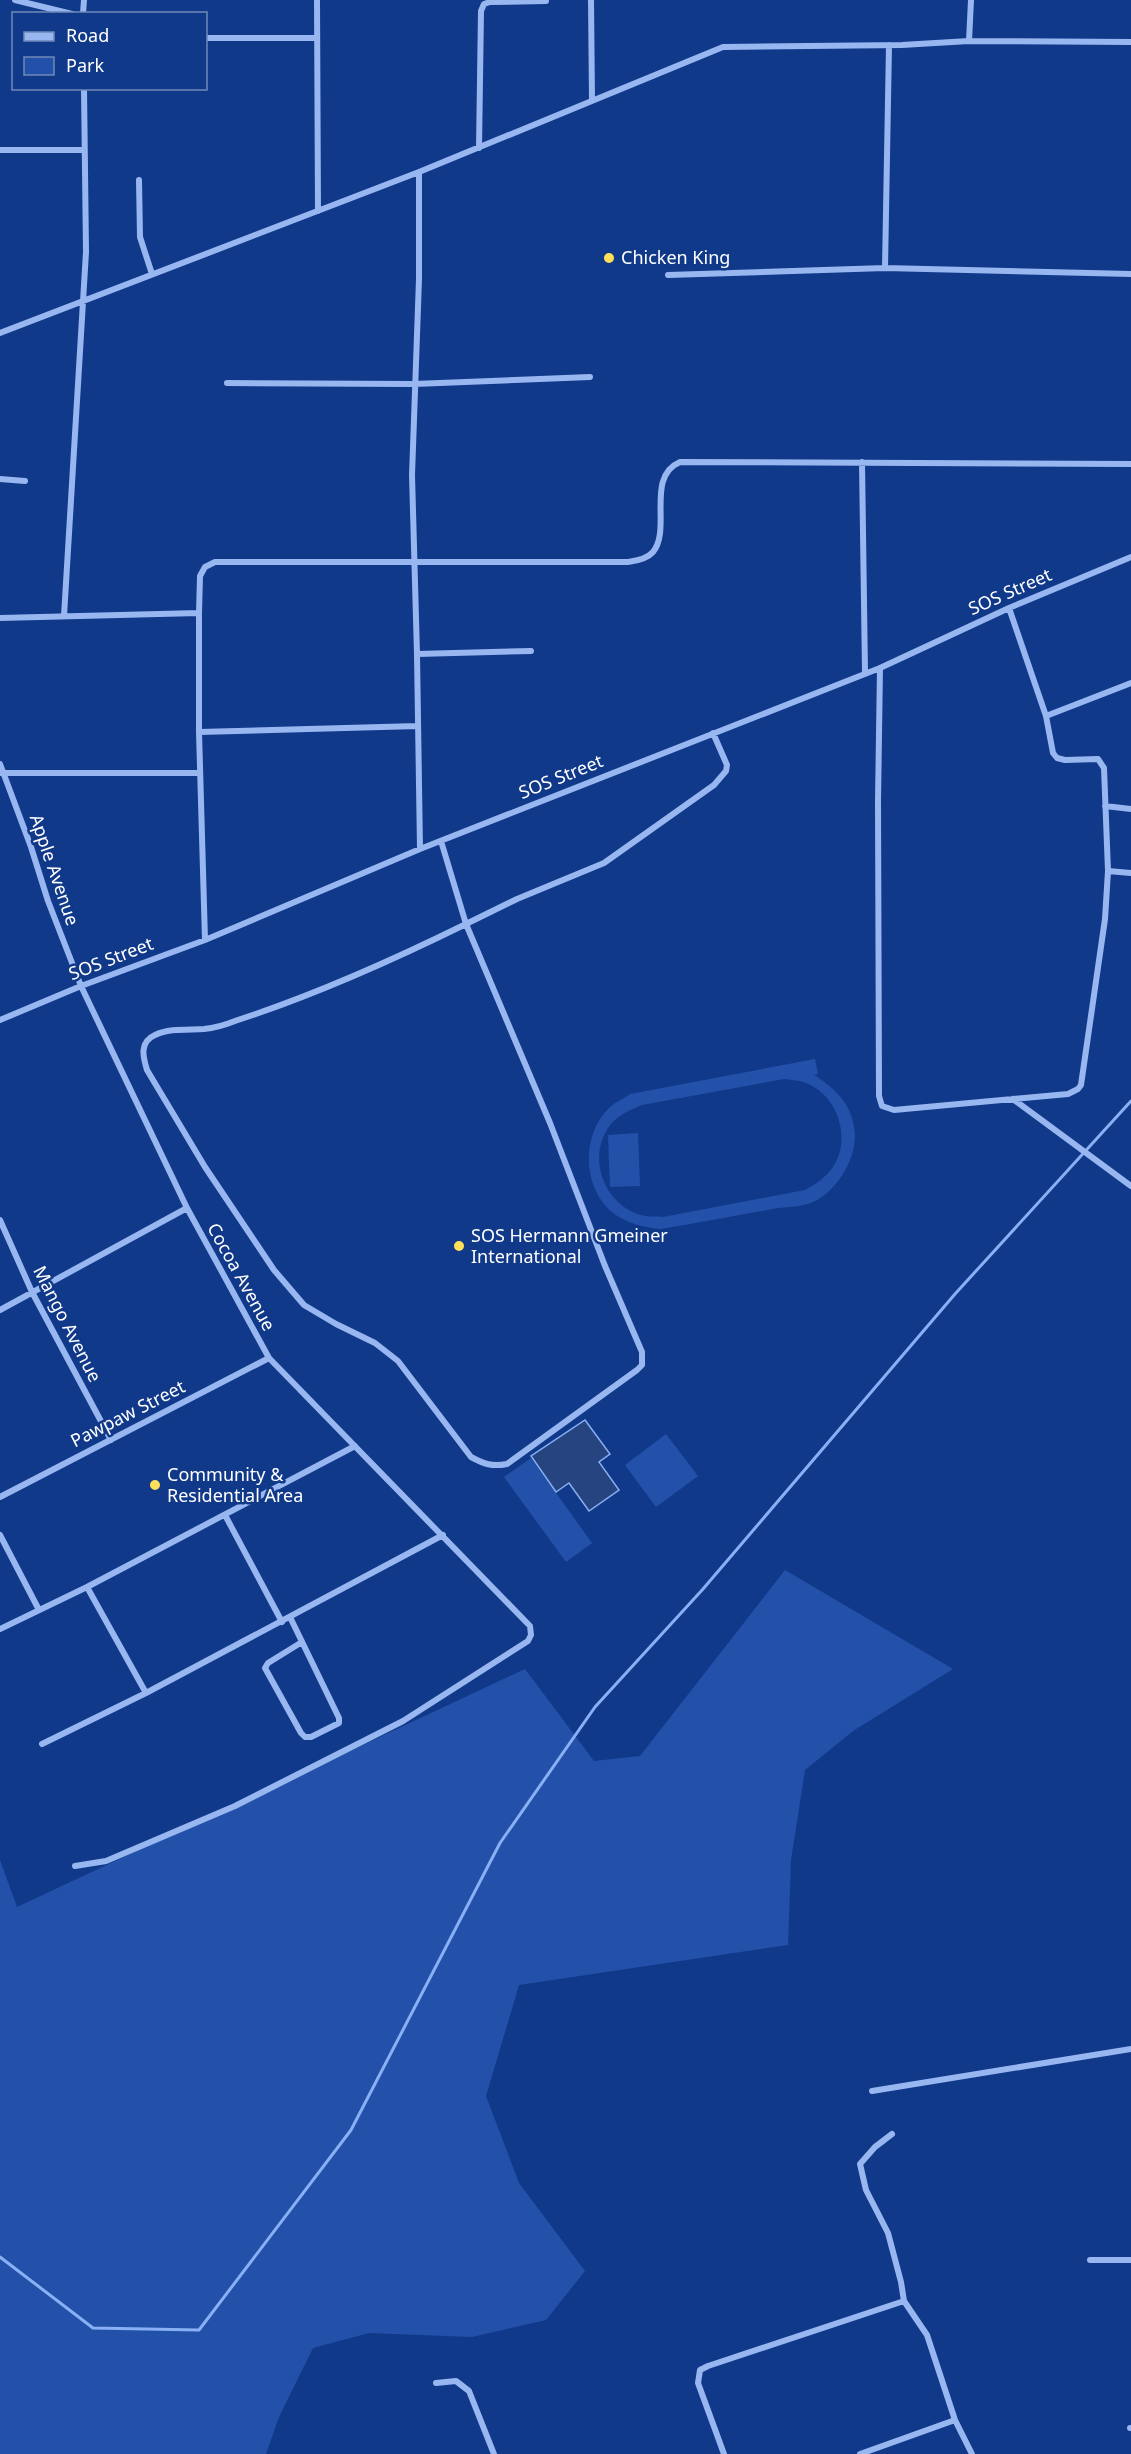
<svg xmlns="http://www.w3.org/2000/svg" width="1131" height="2454" viewBox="0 0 1131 2454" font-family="'Noto Sans',sans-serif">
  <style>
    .green { fill: #2351aa; fill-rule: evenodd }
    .water { fill: #264480; stroke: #89b0f5; stroke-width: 1.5 }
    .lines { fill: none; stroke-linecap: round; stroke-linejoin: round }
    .stream { stroke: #89b0f5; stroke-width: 3 }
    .minor { stroke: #98b7f1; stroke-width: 6 }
    .poi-dot { fill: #ffe058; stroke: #11398a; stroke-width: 2 }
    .labels { text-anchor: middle; stroke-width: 5; stroke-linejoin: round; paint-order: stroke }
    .poi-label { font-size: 18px; fill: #fff; stroke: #11398a; text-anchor: start }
    .street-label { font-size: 18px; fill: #fff; stroke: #11398a }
  </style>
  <rect width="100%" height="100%" fill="#11398a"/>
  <!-- green -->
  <path class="green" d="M815 1059 818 1074 814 1075C838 1090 854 1107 855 1136 855 1161 836 1192 813 1202 801 1207 784 1207 772 1209 735 1216 697 1223 660 1229 644 1227 629 1224 616 1215 582 1191 580 1135 610 1107 616 1102 623 1099 630 1094ZM784 1079C790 1080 797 1080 803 1082 836 1092 853 1137 833 1167 825 1178 816 1184 805 1190L663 1217C657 1216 650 1217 645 1216 604 1208 585 1156 611 1124 620 1114 630 1110 642 1105Z
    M638 1133 640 1186 610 1187 608 1135Z
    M666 1434 698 1476 656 1507 625 1465Z
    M531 1458 592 1543 566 1562 504 1477Z
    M785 1570 953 1669 853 1731 805 1770 791 1860 788 1945 519 1985 486 2096 519 2183 585 2271 546 2320 472 2337 369 2333 313 2348 279 2417 266 2454H0V1860L17 1907 525 1669 594 1761 640 1756Z"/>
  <!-- water -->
  <path class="water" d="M585 1420 610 1454 599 1462 619 1490 589 1511 569 1483 556 1492 531 1456Z"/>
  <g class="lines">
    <!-- stream -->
    <path class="stream" d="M0 2257 93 2328 199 2330 351 2130 500 1843 595 1707 703 1589 955 1294 1131 1101"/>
    <!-- minor -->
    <path class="minor" d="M15 0 72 14
      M317 0 318 211
      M591 0 592 100
      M83 14 84 0
      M206 38H317
      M969 41 971 0
      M889 45 885 268 1131 274
      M479 148 481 11 484 4 490 2 546 1
      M0 150H84
      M419 172V279L412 475 417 654 420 849
      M139 180 140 237 152 274
      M668 275 885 268
      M0 333 419 172 723 47 902 45 969 41 1131 42
      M227 383 414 384 590 377
      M862 462 865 673
      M0 479 25 481
      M64 616 86 252 84 88
      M0 618 199 613
      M417 654 531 651
      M880 668 878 801 879 1096 882 1106 894 1110 1068 1094 1078 1089 1081 1085 1105 919 1108 871 1104 768 1098 759 1065 760 1057 758 1053 753 1046 716 1009 608
      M1046 716 1131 683
      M199 732 418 726
      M0 764 31 847 48 901 81 986 187 1208 269 1358 530 1626 531 1635 528 1641 403 1721 235 1806 106 1861 75 1866
      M0 773H200
      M1105 806 1131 809
      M441 841 466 924 517 899 604 863 714 785 726 771 727 765 713 733
      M1108 871 1131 873
      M466 924 550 1123 605 1266 642 1352V1365L637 1370 507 1464C492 1467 484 1464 471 1457L398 1361 375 1343 336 1324 304 1305 274 1270 205 1167 147 1070C143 1057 139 1042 155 1035 169 1028 189 1030 204 1029 215 1028 225 1025 235 1021 315 995 391 961 466 924Z
      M205 940 199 732V613L200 576 205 567 215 562H628C636 561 647 559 653 552 672 529 645 477 680 462L1131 464
      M0 1020 81 986 205 940 420 849 880 668 1009 608 1131 557
      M1013 1099 1131 1186
      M0 1220 32 1292 111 1440
      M0 1310 187 1208
      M0 1497 269 1358
      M225 1515 282 1622
      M0 1535 39 1610
      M87 1587 146 1693
      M290 1617 339 1718V1723L311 1737H305L301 1733 265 1668 268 1663 302 1642
      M0 1629 87 1587 355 1446
      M42 1744 146 1693 443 1535
      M872 2091 1131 2049
      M892 2134 875 2147 860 2164 866 2190 888 2233 901 2282 904 2301 927 2335 955 2420 972 2454
      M1090 2260H1131
      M436 2383 456 2381 469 2391 494 2454
      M1130 2428H1131
      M724 2454 698 2383 700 2370 708 2366 904 2301
      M860 2454 955 2420"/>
  </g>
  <!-- markers -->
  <g class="poi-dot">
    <circle cx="609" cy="258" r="6"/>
    <circle cx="459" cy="1246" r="6"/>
    <circle cx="155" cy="1485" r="6"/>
  </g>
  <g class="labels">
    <!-- poi labels -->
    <g class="poi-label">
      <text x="621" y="264">Chicken King</text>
      <text x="471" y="1242">SOS Hermann Gmeiner<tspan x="471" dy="21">International</tspan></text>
      <text x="167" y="1481">Community &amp;<tspan x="167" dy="21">Residential Area</tspan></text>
    </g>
    <!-- street labels -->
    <g class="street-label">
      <text transform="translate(1010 592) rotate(-24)" y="6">SOS Street</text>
      <text transform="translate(561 777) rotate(-22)" y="6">SOS Street</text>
      <text transform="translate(54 870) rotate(71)" y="6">Apple Avenue</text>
      <text transform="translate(111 959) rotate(-21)" y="6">SOS Street</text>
      <text transform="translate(241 1277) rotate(61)" y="6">Cocoa Avenue</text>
      <text transform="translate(67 1324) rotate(63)" y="6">Mango Avenue</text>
      <text transform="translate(128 1414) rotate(-27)" y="6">Pawpaw Street</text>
    </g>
  </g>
  <!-- legend -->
  <rect x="12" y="12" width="195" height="78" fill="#11398a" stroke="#7088b9" stroke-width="1.5"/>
  <rect x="24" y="32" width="30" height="9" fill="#98b7f1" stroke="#7088b9" stroke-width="1.5"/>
  <text x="66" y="42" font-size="18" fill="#ffffff">Road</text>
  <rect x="24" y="57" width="30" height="18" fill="#2351aa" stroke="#7088b9" stroke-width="1.5"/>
  <text x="66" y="72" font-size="18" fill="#ffffff">Park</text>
</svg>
